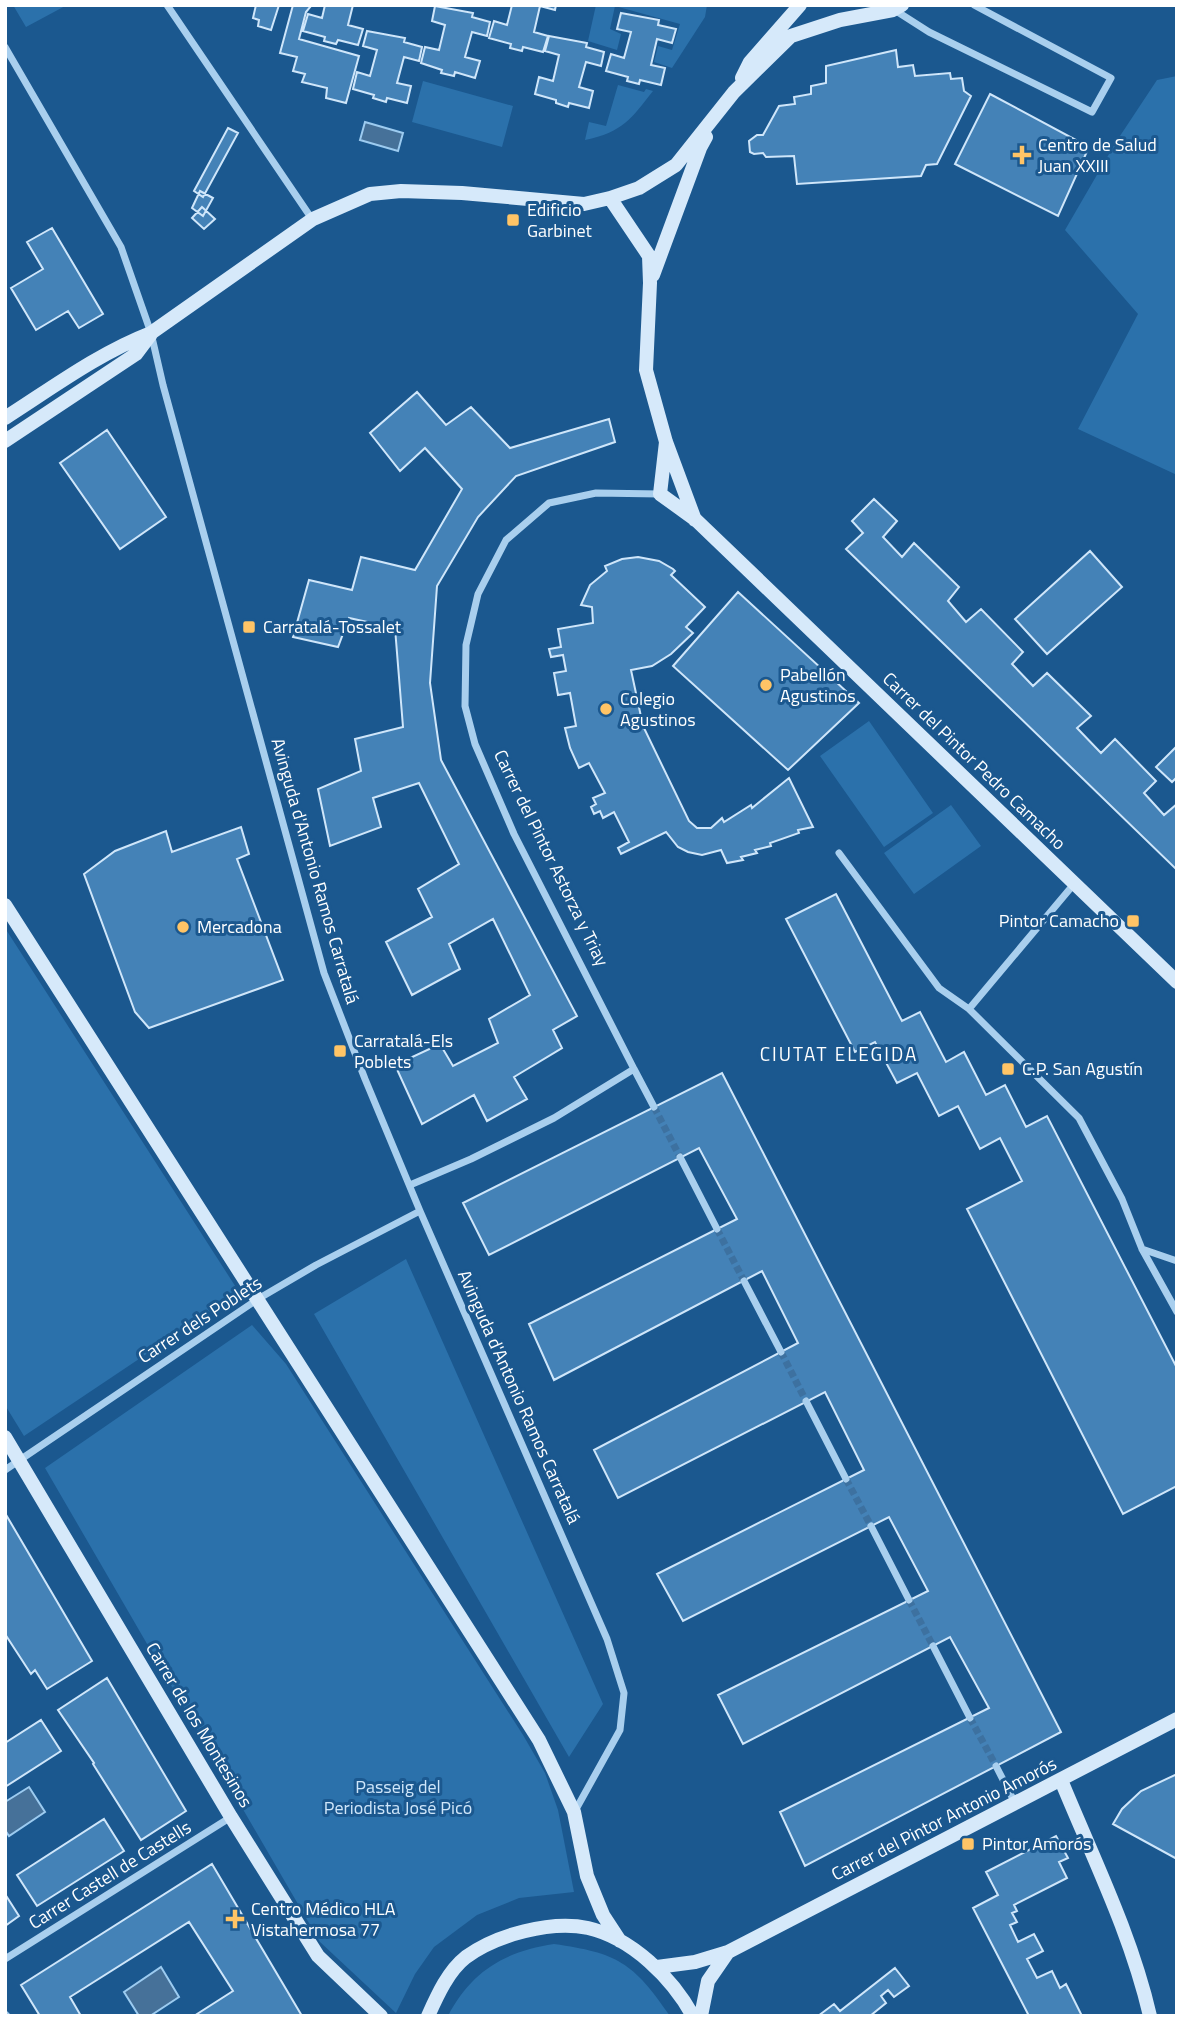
<svg xmlns="http://www.w3.org/2000/svg" width="1182" height="2021" viewBox="0 0 1182 2021" font-family="'Titillium Web',sans-serif">
  <style>
    .green { fill: #2b71ab }
    .water { fill: #467199; stroke: #9ccbf0; stroke-width: 2 }
    .building { fill: #4482b7; stroke: #cfe6fa; stroke-width: 2 }
    .lines { fill: none; stroke-linecap: round; stroke-linejoin: round }
    .street-tunnel { stroke: #3d71a0; stroke-width: 7; stroke-dasharray: 7 3.5; stroke-linecap: butt }
    .street { stroke: #a9cfee; stroke-width: 7 }
    .secondary { stroke: #d6e9fa; stroke-width: 14 }
    .poi-dot { fill: #ffc466; stroke: #1b588f; stroke-width: 2.5 }
    .labels { text-anchor: middle; stroke-width: 6; stroke-linejoin: round; paint-order: stroke }
    .poi-label { font-size: 18px; fill: #fff; stroke: #1b588f; text-anchor: start }
    .street-label { font-size: 18px; fill: #fff; stroke: #1b588f }
    .park-label { font-size: 18px; fill: #cfe6fa; stroke: #1b588f }
    .neighbourhood-label { font-size: 19px; letter-spacing: 2px; fill: #fff; stroke: #1b588f }
  </style>
  <rect width="100%" height="100%" fill="#1b588f"/>
  <!-- green -->
  <path class="green" d="M13 5H67L26 27Z
    M596 5H707L705 17 672 68 654 62 658 46 672 50 680 24 615 6 610 29 621 34 617 50 588 41Z
    M1177 76V475L1078 429 1138 314 1065 230 1116 142 1157 80Z
    M423 81 513 106 502 147 412 122Z
    M618 85 644 92 646 89 653 91C631 119 623 132 585 140L589 122 606 126Z
    M869 721 933 813 884 847 820 756Z
    M951 805 981 846 914 894 884 853Z
    M5 928 239 1292 24 1436 5 1405Z
    M406 1259 603 1704 569 1757 314 1314Z
    M252 1325 286 1364 523 1735 545 1773 558 1810 574 1892 519 1898 477 1915 434 1947 415 1974 396 2013 320 1942 45 1468Z
    M554 1944C617 1953 633 1962 670 2016H448C471 1971 506 1951 554 1944Z"/>
  <!-- water -->
  <path class="water" d="M365 122 403 133 398 151 360 140Z
    M29 1787 45 1812 9 1836 5 1830V1802Z
    M161 1967 179 1997 150 2016H139L124 1992Z"/>
  <!-- building -->
  <path class="building" d="M256 5H279L271 30 258 26 259 20 253 18Z
    M293 5 311 6 306 12 299 39 359 56 346 103 326 98 327 88 302 82 305 74 293 71 297 57 280 53Z
    M325 5H353L348 25 363 29 358 45 338 40 336 44 324 41 325 37 303 31 308 14 322 18Z
    M512 5H556L555 10 540 6 534 32 548 36 543 52 523 47 522 51 510 48 511 44 489 38 494 21 507 25Z
    M435 6 473 13 472 17 490 22 487 36 472 32 465 57 480 61 475 78 455 72 454 76 441 73 442 70 421 63 425 47 439 50 445 25 432 21Z
    M621 13 659 20 658 25 676 29 672 43 657 39 651 65 665 68 661 85 640 80 639 84 627 81 628 77 606 71 611 54 624 58 631 32 617 29Z
    M367 31 405 38 404 42 422 47 419 61 404 57 397 83 411 86 407 103 387 98 386 102 373 98 374 95 353 89 357 72 370 76 377 50 363 46Z
    M549 36 587 43 586 47 604 52 601 66 586 62 579 87 593 91 589 108 569 103 568 107 556 103V100L535 94 539 77 553 81 559 55 545 51Z
    M896 50 898 67 913 65 915 76 950 73 951 79 962 78 964 91 971 96 937 164 926 165 921 176 797 184 794 156 766 157 763 153 754 154 750 152 749 141 757 135H763L779 106 795 104 794 97 811 94V86L826 83V66Z
    M990 94 1089 147 1058 216 955 164Z
    M228 128 238 133 203 197 194 191Z
    M200 191 213 198 203 216 192 208Z
    M202 207 215 219 204 229 192 218Z
    M52 228 103 314 79 328 68 311 36 330 11 288 43 269 27 242Z
    M417 392 446 425 471 407 510 448 609 419 615 442 516 476 478 517 437 586 430 683 441 760 577 1016 553 1030 562 1048 514 1077 527 1099 487 1121 474 1095 422 1124 395 1065 440 1044 453 1066 498 1043 489 1019 530 995 493 919 449 944 460 969 412 995 386 942 432 917 418 889 459 864 419 783 373 798 381 827 330 846 318 789 361 771 355 739 403 727 395 628 349 618 338 647 293 637 309 580 352 590 361 557 415 570 462 489 425 448 400 471 370 433Z
    M107 430 166 517 120 549 60 463Z
    M874 499 897 521 883 537 902 557 914 543 959 587 948 601 966 622 981 609 1023 652 1012 664 1033 686 1047 673 1091 716 1077 728 1101 753 1115 739 1156 781 1144 793 1164 815 1177 804V870L846 549 863 533 852 521Z
    M1090 551 1122 587 1047 654 1015 619Z
    M638 557 659 561 673 569 675 571 671 575 705 607 686 627 693 633 671 654 652 666 631 670 643 726 689 821 697 828H711L722 818 724 822 751 805 752 808 789 778 813 827 798 830 799 833 770 843 771 846 755 850 757 853 741 857 743 860 727 863 721 850 702 855 688 852 678 847 666 832 621 854 618 848 629 842 614 812 603 818 600 811 594 814 591 807 596 804 593 798 605 793 589 763 579 768 570 748 565 728 576 726 570 693 558 695 554 673 566 671 563 655 551 657 549 649 561 647 558 629 593 623 592 607 581 605 590 585 607 571 605 566 622 559Z
    M738 592 859 703 788 770 673 666Z
    M1177 746V777L1172 782 1156 767Z
    M241 827 249 854 237 859 283 980 149 1028 135 1012 84 874 115 851 166 831 172 852Z
    M836 894 902 1021 920 1012 946 1062 964 1052 986 1095 1005 1085 1026 1127 1047 1116 1177 1368V1486L1123 1514 967 1209 1022 1181 1000 1138 980 1149 958 1106 939 1116 917 1073 897 1083 875 1042 855 1052 786 919Z
    M722 1073 1061 1732 805 1866 780 1812 989 1708 950 1637 743 1744 718 1695 928 1591 889 1517 683 1621 657 1574 864 1470 825 1392 618 1498 594 1450 798 1343 762 1271 554 1380 529 1324 737 1219 699 1148 489 1255 463 1203Z
    M5 1513 92 1661 47 1689 35 1670 31 1674 5 1634Z
    M107 1678 186 1811 141 1840 93 1764 94 1763 58 1710Z
    M41 1720 61 1751 5 1787V1743Z
    M1177 1774V1859L1113 1824 1122 1809 1141 1791Z
    M104 1819 124 1851 37 1906 17 1875Z
    M1056 1836 1068 1858 1059 1862 1067 1878 1014 1905 1017 1911 1012 1913 1017 1922 1010 1925 1018 1942 1034 1934 1043 1951 1027 1959 1037 1978 1052 1971 1060 1988 1066 1984 1082 2016H1029L973 1908 998 1895 986 1872Z
    M212 1864 302 2016H194L233 1991 189 1922 70 1997 81 2016H40L21 1985Z
    M5 1894 19 1916 5 1926Z
    M895 1968 909 1986 894 1997 888 1990 881 1996 886 2003 870 2016H818L834 2004 840 2011Z"/>
  <g class="lines">
    <!-- street-tunnel -->
    <path class="street-tunnel" d="M654 1107 680 1157
      M717 1229 744 1281
      M781 1352 806 1401
      M846 1479 871 1526
      M909 1600 933 1646
      M970 1718 996 1766"/>
    <!-- street -->
    <path class="street" d="M167 5 312 219
      M893 9 929 32 1092 112 1111 78 974 5
      M5 47 121 247 151 333 163 385 324 973 365 1079 420 1211 607 1639 624 1693 620 1730 575 1811
      M839 853 939 988 969 1009 1079 1118 1122 1199 1142 1249 1177 1312
      M969 1009 1074 884
      M634 1069 654 1107
      M680 1157 717 1229
      M410 1185 471 1159 554 1118 634 1069 514 834 475 744 465 706 466 645 478 594 506 540 549 503 596 493 660 494
      M1142 1249 1177 1261
      M744 1281 781 1352
      M806 1401 846 1479
      M5 1470 258 1299 316 1265 420 1211
      M871 1526 909 1600
      M933 1646 970 1718
      M996 1766 1015 1803
      M5 1959 231 1817
      M5 2014 7 2016"/>
    <!-- secondary -->
    <path class="secondary" d="M742 78 750 62 800 5
      M610 198 649 256 650 283 646 370 666 442 695 520
      M653 275 700 148 706 137
      M5 418C52 388 99 353 151 333L313 219 370 194 401 191 462 193 584 204 610 198 639 188 676 165 734 92 791 36 840 20 893 10 902 5
      M5 441 136 354 151 334
      M666 442 660 494 696 520 1177 982
      M5 905 539 1740 574 1812 587 1876 603 1915 620 1941
      M5 1437 231 1817 318 1956 381 2016
      M1061 1780C1093 1858 1131 1934 1150 2016
      M657 1967 695 1962 728 1952 1177 1719
      M428 2016C437 1996 448 1971 466 1957 496 1935 551 1920 588 1928 632 1938 672 1978 693 2016
      M701 2016 708 1981 728 1952"/>
  </g>
  <!-- markers -->
  <g class="poi-dot">
    <path d="M1018.5 144.5h7v7h7v7h-7v7h-7v-7h-7v-7h7z"/>
    <rect x="506" y="213" width="14" height="14" rx="3.5"/>
    <rect x="242" y="620" width="14" height="14" rx="3.5"/>
    <circle cx="766" cy="685" r="7"/>
    <circle cx="606" cy="709" r="7"/>
    <rect x="1126" y="914" width="14" height="14" rx="3.5"/>
    <circle cx="183" cy="927" r="7"/>
    <rect x="333" y="1044" width="14" height="14" rx="3.5"/>
    <rect x="1001" y="1062" width="14" height="14" rx="3.5"/>
    <rect x="961" y="1837" width="14" height="14" rx="3.5"/>
    <path d="M231.5 1908.5h7v7h7v7h-7v7h-7v-7h-7v-7h7z"/>
  </g>
  <g class="labels">
    <!-- poi labels -->
    <g class="poi-label">
      <text x="1038" y="151">Centro de Salud<tspan x="1038" dy="21">Juan XXIII</tspan></text>
      <text x="527" y="216">Edificio<tspan x="527" dy="21">Garbinet</tspan></text>
      <text x="263" y="633">Carratalá-Tossalet</text>
      <text x="780" y="681">Pabellón<tspan x="780" dy="21">Agustinos</tspan></text>
      <text x="620" y="705">Colegio<tspan x="620" dy="21">Agustinos</tspan></text>
      <text x="1119" y="927" text-anchor="end">Pintor Camacho</text>
      <text x="197" y="933">Mercadona</text>
      <text x="354" y="1047">Carratalá-Els<tspan x="354" dy="21">Poblets</tspan></text>
      <text x="1022" y="1075">C.P. San Agustín</text>
      <text x="982" y="1850">Pintor Amorós</text>
      <text x="251" y="1915">Centro Médico HLA<tspan x="251" dy="21">Vistahermosa 77</tspan></text>
    </g>
    <!-- street labels -->
    <g class="street-label">
      <text transform="translate(974 761) rotate(44)" y="6">Carrer del Pintor Pedro Camacho</text>
      <text transform="translate(551 858) rotate(64)" y="6">Carrer del Pintor Astorza y Triay</text>
      <text transform="translate(315 871) rotate(74)" y="6">Avinguda d'Antonio Ramos Carratalá</text>
      <text transform="translate(200 1320) rotate(-33)" y="6">Carrer dels Poblets</text>
      <text transform="translate(519 1397) rotate(66)" y="6">Avinguda d'Antonio Ramos Carratalá</text>
      <text transform="translate(199 1725) rotate(59)" y="6">Carrer de los Montesinos</text>
      <text transform="translate(944 1819) rotate(-27)" y="6">Carrer del Pintor Antonio Amorós</text>
      <text transform="translate(110 1875) rotate(-32)" y="6">Carrer Castell de Castells</text>
    </g>
    <!-- park labels -->
    <g class="park-label">
      <text x="398" y="1793">Passeig del<tspan x="398" dy="21">Periodista José Picó</tspan></text>
    </g>
    <!-- neighbourhood labels -->
    <g class="neighbourhood-label">
      <text x="839" y="1061">CIUTAT ELEGIDA</text>
    </g>
  </g>
  <!-- border -->
  <rect width="1182" height="2021" fill="none" stroke="#ffffff" stroke-width="14"/>
</svg>
